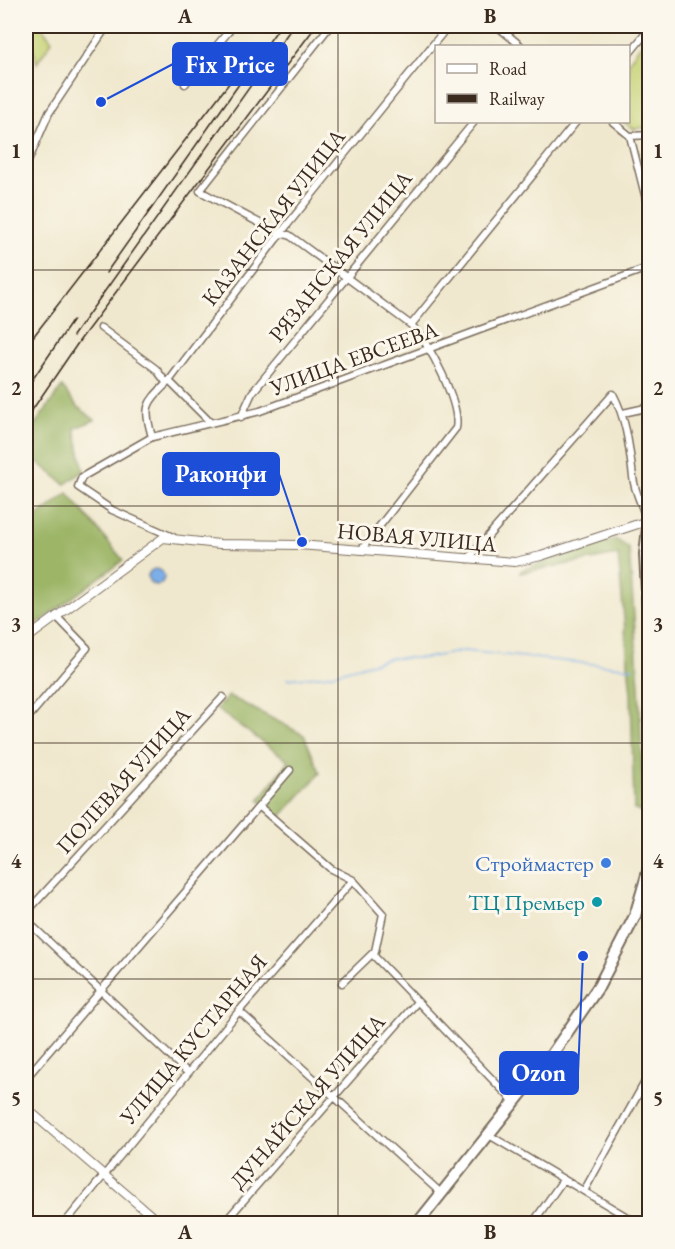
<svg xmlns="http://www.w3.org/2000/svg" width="675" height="1249" viewBox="0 0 675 1249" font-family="'EB Garamond',serif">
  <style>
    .green { fill: #c6d375; stroke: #807e4a; stroke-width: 1.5 }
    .forest { fill: #9cb566; stroke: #6c7042; stroke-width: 1.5 }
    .water { fill: #7bafe8; stroke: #5b6c83; stroke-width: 1.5 }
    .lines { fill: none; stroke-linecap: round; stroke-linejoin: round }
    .stream { stroke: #7bafe8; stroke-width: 1.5 }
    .minor-casing { stroke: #7a6c5c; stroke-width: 9 }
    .tertiary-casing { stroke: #7a6c5c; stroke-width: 10 }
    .primary-casing { stroke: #7a6c5c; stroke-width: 14 }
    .minor { stroke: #fff; stroke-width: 6 }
    .tertiary { stroke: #fff; stroke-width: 8 }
    .primary { stroke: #fff; stroke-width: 10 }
    .rail { stroke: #3b2a1e; stroke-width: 1.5 }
    .grid { fill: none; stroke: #3b2a1e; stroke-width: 1.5; stroke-opacity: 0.55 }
    .shop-dot { fill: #3f7fe0; stroke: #fbf7ec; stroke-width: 2 }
    .culture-dot { fill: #0f9aa8; stroke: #fbf7ec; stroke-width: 2 }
    .labels { text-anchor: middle; stroke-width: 6; stroke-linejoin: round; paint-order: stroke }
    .street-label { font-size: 22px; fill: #3b2a1e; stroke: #fbf7ec }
    .shop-label { font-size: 22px; fill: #366cbe; stroke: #fbf7ec; text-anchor: end }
    .culture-label { font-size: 22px; fill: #0d838f; stroke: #fbf7ec; text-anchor: end }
    .leader { fill: none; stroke: #1d4ed8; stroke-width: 2 }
    .callout-dot { fill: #1d4ed8; stroke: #fbf7ec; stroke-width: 2 }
    .callout { fill: #1d4ed8; stroke: #1d4ed8; stroke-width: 2 }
    .callout-label { font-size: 24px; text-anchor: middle; font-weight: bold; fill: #fff }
    .neatline { fill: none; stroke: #3b2a1e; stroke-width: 2 }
    .grid-label { font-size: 20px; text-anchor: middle; font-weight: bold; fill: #3b2a1e }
  </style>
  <rect width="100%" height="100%" fill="#fbf7ec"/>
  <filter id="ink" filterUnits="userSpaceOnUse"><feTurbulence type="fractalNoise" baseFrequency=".0167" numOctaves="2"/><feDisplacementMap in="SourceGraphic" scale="12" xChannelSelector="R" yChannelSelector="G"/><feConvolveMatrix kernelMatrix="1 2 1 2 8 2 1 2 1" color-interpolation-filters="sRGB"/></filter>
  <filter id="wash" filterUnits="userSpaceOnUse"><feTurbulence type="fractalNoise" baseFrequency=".008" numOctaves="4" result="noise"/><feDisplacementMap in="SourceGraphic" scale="24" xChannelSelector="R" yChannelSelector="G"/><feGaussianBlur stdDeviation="1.35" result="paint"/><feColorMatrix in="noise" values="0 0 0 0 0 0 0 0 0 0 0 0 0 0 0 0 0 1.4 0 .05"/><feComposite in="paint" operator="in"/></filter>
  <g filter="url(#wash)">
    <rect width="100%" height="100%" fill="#f0e8ce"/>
    <!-- green -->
    <path class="green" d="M27 26H41L52 41 37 63Z
      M649 33V127L634 129 624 122H628L629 61Z"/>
    <!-- forest -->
    <path class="forest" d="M62 387 77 406 95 420 75 428 84 471 65 484 26 453V437Z
      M68 493 123 560 26 632V610L31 602 26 596V525Z
      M615 539 629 548 639 685 644 812 634 810 631 694 618 555 519 573 524 569Z
      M229 696 304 735 320 773 278 820 259 800 289 761 216 709Z"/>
    <!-- water -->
    <path class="water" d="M148 577a8 8 0 1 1 16 0a8 8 0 1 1-16 0Z"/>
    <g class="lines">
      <!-- stream -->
      <path class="stream" d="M287 679 329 675 391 658H426L464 651 633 668"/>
    </g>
  </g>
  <g filter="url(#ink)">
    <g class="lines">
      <defs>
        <path id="minor" d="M330 26 200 191 280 234 289 235 411 325C429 341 461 405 456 428L361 550
          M497 26 521 46
          M628 55 650 28
          M185 84 233 26
          M613 122 630 136 650 135
          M630 136 650 215
          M26 166 49 113 107 26
          M411 325 576 122
          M101 328 156 369 165 381H169L210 422
          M623 413 650 407
          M241 417 252 393 474 122
          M152 437C143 405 146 404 169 381L280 234 448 26
          M173 537 112 510 78 487 82 477 152 437 260 411 650 267
          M468 559 613 394C627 421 629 446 633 477 634 490 642 505 646 518
          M26 720 87 648 56 616
          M260 807 331 869 353 880 383 914 374 956 514 1102
          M26 913 223 697
          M26 920 187 1072
          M342 983 374 952
          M239 1011 441 1193
          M26 1078 290 770
          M489 1135 639 1224
          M584 1191 650 1073
          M64 1224 239 1011 353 880
          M223 1224 417 1002
          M532 1224 563 1180"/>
        <path id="tertiary" d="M26 639 163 538 219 544 299 545 515 562 541 556 647 521
          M26 1108 161 1224"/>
        <path id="primary" d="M650 511 645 554 650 645
          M417 1224 548 1060 599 986 635 916 650 865"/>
      </defs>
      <!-- minor casing -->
      <use href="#minor" class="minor-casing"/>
      <!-- tertiary casing -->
      <use href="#tertiary" class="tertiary-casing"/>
      <!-- primary casing -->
      <use href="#primary" class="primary-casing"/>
      <!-- minor -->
      <use href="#minor" class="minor"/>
      <!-- tertiary -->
      <use href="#tertiary" class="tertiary"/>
      <!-- primary -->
      <use href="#primary" class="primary"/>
      <!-- rail -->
      <path class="rail" d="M106 273 280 26
        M73 336 293 26
        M26 346 237 73
        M26 389 73 320
        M26 419 80 340 316 26"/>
    </g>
  </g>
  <!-- grid -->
  <path class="grid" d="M338 26V1224M26 270H650M26 506H650M26 743H650M26 979H650"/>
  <!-- markers -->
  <circle class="shop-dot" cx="606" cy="863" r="6"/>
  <circle class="culture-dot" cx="597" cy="902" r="6"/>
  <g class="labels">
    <!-- street labels -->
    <g class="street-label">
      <text transform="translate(273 217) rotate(-52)" y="8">КАЗАНСКАЯ УЛИЦА</text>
      <text transform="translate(340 256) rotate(-51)" y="8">РЯЗАНСКАЯ УЛИЦА</text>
      <text transform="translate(354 358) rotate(-20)" y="8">УЛИЦА ЕВСЕЕВА</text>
      <text transform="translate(417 537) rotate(5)" y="8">НОВАЯ УЛИЦА</text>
      <text transform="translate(123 780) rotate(-48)" y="8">ПОЛЕВАЯ УЛИЦА</text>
      <text transform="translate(193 1039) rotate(-50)" y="8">УЛИЦА КУСТАРНАЯ</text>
      <text transform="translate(307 1101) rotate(-49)" y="8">ДУНАЙСКАЯ УЛИЦА</text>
    </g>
    <!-- shop labels -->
    <g class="shop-label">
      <text x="594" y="871">Строймастер</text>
    </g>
    <!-- culture labels -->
    <g class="culture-label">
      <text x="585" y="910">ТЦ Премьер</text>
    </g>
  </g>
  <!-- callouts -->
  <path class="leader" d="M101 102L173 64M302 542L279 474M583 956L578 1073"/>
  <g class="callout-dot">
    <circle cx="101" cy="102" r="6"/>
    <circle cx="302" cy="542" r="6"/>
    <circle cx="583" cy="956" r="6"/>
  </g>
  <g class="callout">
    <rect x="173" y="43" width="114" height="42" rx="6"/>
    <rect x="163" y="453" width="116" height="42" rx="6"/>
    <rect x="500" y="1052" width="78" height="42" rx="6"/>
  </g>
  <g class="callout-label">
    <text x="230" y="73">Fix Price</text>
    <text x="221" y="482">Раконфи</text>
    <text x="539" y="1081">Ozon</text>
  </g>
  <!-- margin -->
  <rect width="675" height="1249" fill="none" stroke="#fbf7ec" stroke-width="66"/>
  <!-- legend -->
  <rect x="435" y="45" width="195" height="78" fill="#fbf7ec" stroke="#aea59a" stroke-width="1.5"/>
  <rect x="447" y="64" width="30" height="9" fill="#ffffff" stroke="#aea59a" stroke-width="1.5"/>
  <text x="489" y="75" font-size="18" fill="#3b2a1e">Road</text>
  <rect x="447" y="94" width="30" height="9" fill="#3b2a1e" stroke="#aea59a" stroke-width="1.5"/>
  <text x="489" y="105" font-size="18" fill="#3b2a1e">Railway</text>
  <rect x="33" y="33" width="609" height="1183" class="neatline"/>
  <g class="grid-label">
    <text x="185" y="23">A</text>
    <text x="490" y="23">B</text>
    <text x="16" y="158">1</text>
    <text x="658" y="158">1</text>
    <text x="16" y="395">2</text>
    <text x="658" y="395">2</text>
    <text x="16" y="631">3</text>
    <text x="658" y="631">3</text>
    <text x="16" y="868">4</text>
    <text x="658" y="868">4</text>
    <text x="16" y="1105">5</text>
    <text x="658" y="1105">5</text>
    <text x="185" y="1239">A</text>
    <text x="490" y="1239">B</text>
  </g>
</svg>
